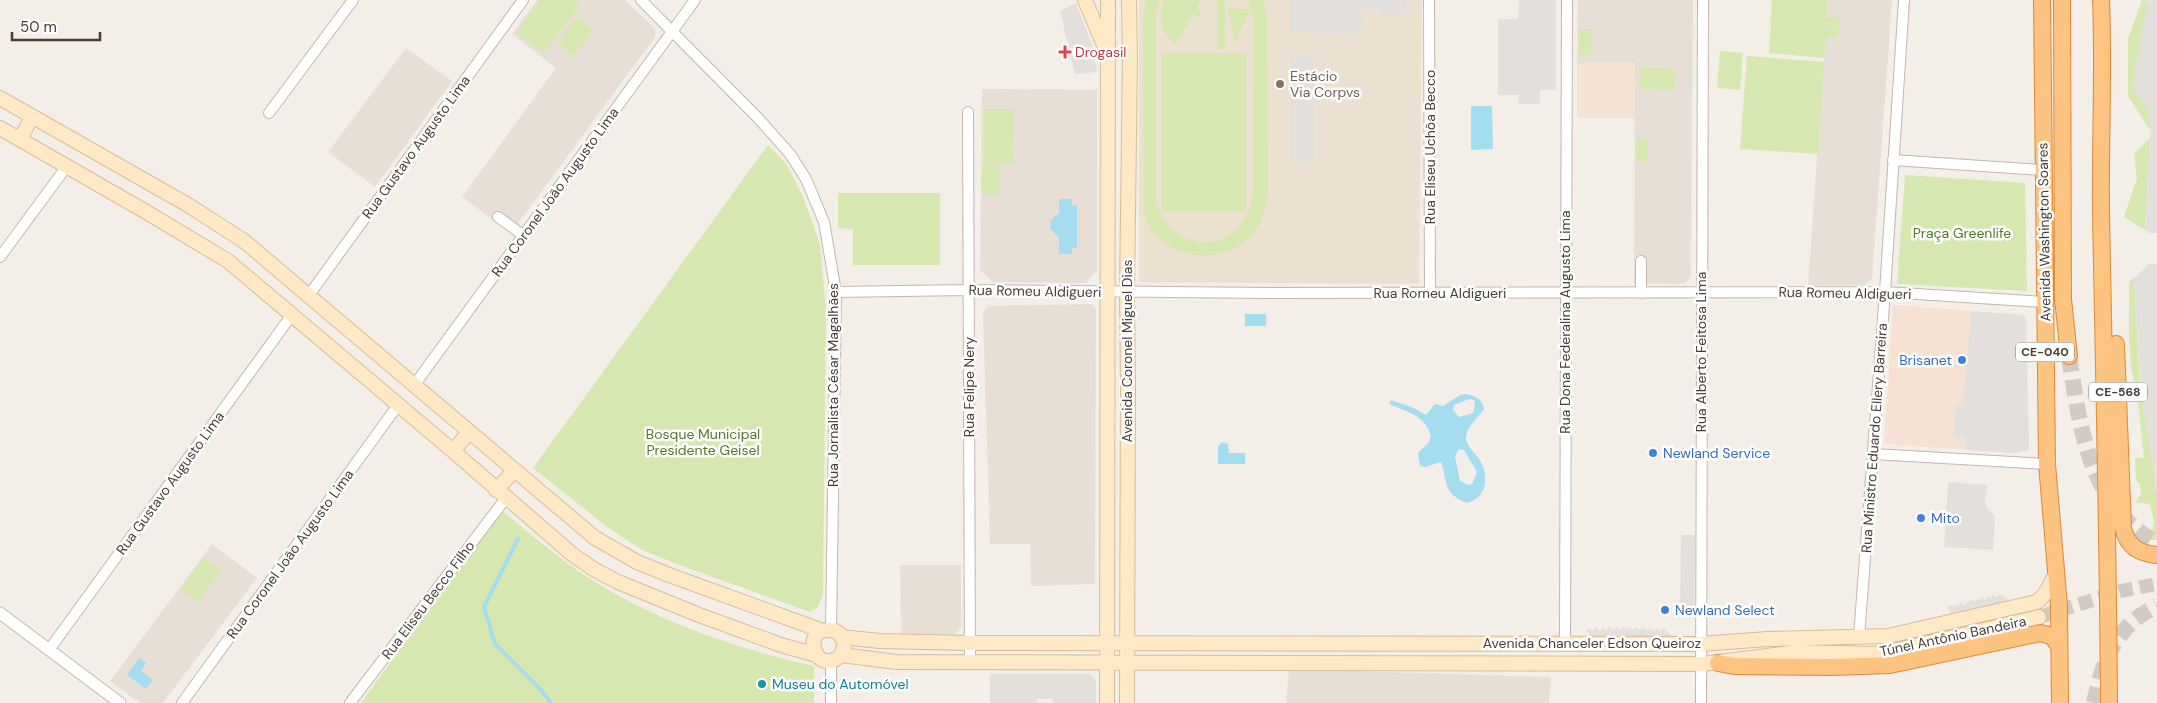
<svg xmlns="http://www.w3.org/2000/svg" width="2157" height="703" viewBox="0 0 2157 703" font-family="'DM Sans',sans-serif">
  <style>
    .residential { fill: #e7dfd5 }
    .commercial { fill: #f5e2d3 }
    .education { fill: #ece1d1 }
    .green { fill: #d6e7b0 }
    .parking { fill: #e2dfdc }
    .water { fill: #a4dcf0; fill-rule: evenodd }
    .lines { fill: none; stroke-linecap: round; stroke-linejoin: round }
    .stream { stroke: #a4dcf0; stroke-width: 4 }
    .secondary-tunnel { stroke: #d1cbc4; stroke-width: 14; stroke-dasharray: 14 7; stroke-linecap: butt }
    .trunk-tunnel { stroke: #d1cbc4; stroke-width: 16; stroke-dasharray: 16 8; stroke-linecap: butt }
    .minor-casing { stroke: #c2b7ad; stroke-width: 12 }
    .tertiary-casing { stroke: #c2b7ad; stroke-width: 13 }
    .secondary-casing { stroke: #d6bd9a; stroke-width: 16 }
    .trunk-casing { stroke: #dc8939; stroke-width: 18 }
    .minor { stroke: #fff; stroke-width: 10 }
    .tertiary { stroke: #fff; stroke-width: 11 }
    .secondary { stroke: #fee9c7; stroke-width: 14 }
    .trunk { stroke: #fcc480; stroke-width: 16 }
    .health-dot { fill: #e0444e; stroke: #fff; stroke-width: 2 }
    .education-dot { fill: #8d6e63; stroke: #fff; stroke-width: 2 }
    .shop-dot { fill: #3f7fe0; stroke: #fff; stroke-width: 2 }
    .culture-dot { fill: #0f9aa8; stroke: #fff; stroke-width: 2 }
    .labels { text-anchor: middle; stroke-width: 5; stroke-linejoin: round; paint-order: stroke }
    .shield { fill: #fff; stroke: #7e7872; stroke-width: 1 }
    .shield-label { font-size: 12px; font-weight: bold; fill: #473e36 }
    .health-label { font-size: 14px; fill: #be3a42; stroke: #fff; text-anchor: start }
    .education-label { font-size: 14px; fill: #785e54; stroke: #fff; text-anchor: start }
    .street-label { font-size: 14px; fill: #473e36; stroke: #fff }
    .park-label { font-size: 14px; fill: #53782a; stroke: #fff }
    .shop-label { font-size: 14px; fill: #366cbe; stroke: #fff; text-anchor: start }
    .culture-label { font-size: 14px; fill: #0d838f; stroke: #fff; text-anchor: start }
  </style>
  <rect width="100%" height="100%" fill="#f3eee7"/>
  <!-- residential -->
  <path class="residential" d="M537 0H625L655 29V37L511 233 462 197 556 68 512 34Z
    M1578 0H1693L1691 277 1684 284 1634 283 1635 63H1577Z
    M1828 0H1892L1872 279 1865 285 1808 286Z
    M406 48 452 81 375 187 328 152Z
    M982 89 1097 90V270L1086 283 993 282 980 270Z
    M1092 304 1096 309 1095 584 1031 586 1030 544H990L983 312 989 306Z
    M212 544 257 578 163 703H140L110 681Z
    M900 565H961V628L955 634 901 635Z
    M1289 669 1551 677 1549 703H1286Z"/>
  <!-- commercial -->
  <path class="commercial" d="M1577 63H1635V118H1577Z
    M1893 305 2022 315 2026 318 2029 450 2015 453 1884 444Z"/>
  <!-- education -->
  <path class="education" d="M1139 0H1422L1419 284 1140 282 1139 279Z"/>
  <!-- green -->
  <path class="green" d="M540 0H574L580 4 544 53 516 33Z
    M1146 0H1160L1156 13V203C1160 213 1164 222 1173 229 1207 258 1247 236 1253 194L1254 20 1248 0H1264L1267 17 1268 194C1265 209 1262 225 1251 236 1225 264 1175 261 1151 230 1148 225 1146 218 1144 213L1143 16Z
    M1164 0H1201L1196 9 1201 12 1198 18 1193 15 1176 45C1160 30 1158 21 1164 0Z
    M1217 0H1225V49H1217Z
    M1772 0H1828L1827 17H1840L1838 38 1826 37 1824 58 1769 53Z
    M2142 0 2150 1 2136 82 2151 118 2150 130 2128 96V39Z
    M1227 7 1251 10 1237 36 1239 38 1237 42 1233 40 1234 36Z
    M576 17 593 30 574 56 557 43Z
    M1579 29H1592L1591 56 1578 55Z
    M1720 51 1743 53 1740 90 1717 88Z
    M1162 53H1246V211H1162Z
    M1747 56 1824 62 1818 154 1740 149Z
    M1640 68 1676 69 1675 90 1639 89Z
    M984 109H1014L1013 164H984Z
    M2150 138 2145 230 2124 217 2137 179 2134 154Z
    M1636 139 1648 140 1647 161H1636Z
    M768 145 787 165 804 199 820 245 826 311 823 594 818 607 810 612 685 567 642 550 607 527 533 468Z
    M982 165H1000V195L982 194Z
    M1905 175 2025 183 2027 291 1897 284Z
    M838 193H940V265H853V229L838 228Z
    M2134 278 2140 387 2136 386C2126 359 2130 312 2129 282Z
    M2137 392H2141L2157 492V540H2150L2154 522 2150 504 2136 502 2141 494 2140 484 2136 480 2135 458H2144Z
    M501 510C532 536 564 563 598 584 665 624 738 649 814 666V703H361Z
    M203 558 221 570 198 602 181 590Z"/>
  <!-- parking -->
  <path class="parking" d="M1290 0H1406V14H1380V10H1364L1363 33 1289 32Z
    M1519 0H1556V90H1540V104H1518L1519 95H1498V19H1518Z
    M2150 0H2157V233H2149L2145 230 2151 118 2146 107 2131 86 2135 82 2132 77 2137 73 2133 69 2137 65 2134 61 2140 57 2136 52 2141 48 2138 44 2142 40 2139 36 2144 32 2140 28 2145 24 2142 20 2147 16 2144 12 2149 8 2146 4Z
    M1076 3 1092 45 1097 72 1075 74 1060 11Z
    M1291 56H1314L1313 162H1291Z
    M2149 264H2157V492L2141 392 2134 278Z
    M1971 311 2022 315 2026 318 2029 450 2015 453 1966 450V439L1953 437 1956 406H1963Z
    M1948 482 1987 485 1985 502 1987 509 1995 516 1993 550 1944 547Z
    M1681 535H1695L1694 611 1680 610Z
    M1999 594 2013 602 1949 616 1951 611 1947 608 1950 605 1953 607 1955 604 1958 606 1960 603 1964 605 1971 599 1975 602 1977 599 1980 600 1982 597 1985 600 1988 596 1991 598 1993 595 1997 597Z
    M1610 626 1613 630 1616 627 1620 630 1623 627 1627 630 1630 627 1633 630 1636 627 1640 630 1643 627 1647 631 1650 628 1653 631 1657 628 1660 631 1664 628 1675 639 1586 638 1590 634 1586 631 1589 628 1593 631 1596 627 1600 631 1603 627 1606 630Z
    M990 674H1090L1096 681V703H1053V699H1037V703H990Z"/>
  <!-- water -->
  <path class="water" d="M1471 106H1492L1493 149 1471 150Z
    M1059 199H1072V205H1077V248H1072V254H1059V238L1050 228 1051 220 1059 213Z
    M1245 314H1266V326H1245Z
    M1465 394C1474 395 1482 399 1484 409 1478 418 1465 428 1466 439 1467 447 1475 452 1479 459 1490 475 1487 498 1467 503 1442 493 1448 482 1441 462L1425 467 1420 466 1418 453 1429 442 1431 437C1426 415 1407 412 1389 404L1391 400 1414 408 1426 415 1435 404 1443 406 1460 395ZM1469 399 1474 400 1475 405 1473 413 1459 417 1453 410 1454 405ZM1459 449 1464 450 1477 472 1472 484 1468 485 1460 481 1455 456Z
    M1222 442 1228 444 1229 453H1245V464H1218V446Z
    M139 658 146 663 141 671 153 680 146 689 127 675Z"/>
  <g class="lines">
    <!-- stream -->
    <path class="stream" d="M518 539 484 607 495 644 542 691 551 703"/>
    <!-- secondary-tunnel -->
    <path class="secondary-tunnel" d="M2039 617 2121 591 2157 584"/>
    <!-- trunk-tunnel -->
    <path class="trunk-tunnel" d="M2069 356C2080 426 2088 505 2157 543
      M2094 703C2103 660 2115 626 2157 606"/>
    <defs>
      <path id="minor" d="M641 0 757 117 790 154 806 179 824 222 836 292 831 630
        M1429 0 1430 293
        M968 112 970 662
        M269 113 353 0
        M1893 160 2043 170
        M498 217 523 235
        M0 257 67 166
        M1641 261V293
        M836 292 968 290 1277 293 1885 292 2044 302
        M309 295 523 0
        M415 384 695 0
        M1873 454 2047 464
        M1859 637 1885 292 1904 0
        M1565 644 1567 0
        M49 650 291 316
        M182 703 398 405
        M350 703 506 498
        M831 703V661
        M1701 703 1703 0"/>
      <path id="tertiary" d="M0 613 120 703"/>
      <path id="secondary" d="M1085 0 1106 50
        M0 98 188 205 244 241 595 538 637 562 669 575 823 631
        M0 128 148 213 228 261 453 451 573 555 595 570 618 582 699 615 781 645 816 655
        M20 139 32 117
        M453 451 469 432
        M496 490 514 471
        M841 637 880 641 970 643 1700 644 1768 639 1888 636 2037 602C2047 594 2051 584 2056 572
        M841 655C847 645 843 629 828 630 800 630 817 678 841 655L897 662 1702 664 1798 652 1872 654 1890 652 2039 617
        M1107 703 1108 0
        M1127 703 1128 387 1127 292 1130 57 1129 0"/>
      <path id="trunk" d="M2042 0 2047 464 2059 606 2060 703
        M2062 0 2063 299 2069 356
        M2101 0C2104 71 2100 141 2101 212 2104 375 2108 539 2109 703
        M2116 344 2123 528C2128 547 2138 553 2157 555
        M1718 663 1734 666 1832 667 1890 665 2040 633 2052 636 2059 646"/>
    </defs>
    <!-- minor casing -->
    <use href="#minor" class="minor-casing"/>
    <!-- tertiary casing -->
    <use href="#tertiary" class="tertiary-casing"/>
    <!-- secondary casing -->
    <use href="#secondary" class="secondary-casing"/>
    <!-- trunk casing -->
    <use href="#trunk" class="trunk-casing"/>
    <!-- minor -->
    <use href="#minor" class="minor"/>
    <!-- tertiary -->
    <use href="#tertiary" class="tertiary"/>
    <!-- secondary -->
    <use href="#secondary" class="secondary"/>
    <!-- trunk -->
    <use href="#trunk" class="trunk"/>
  </g>
  <!-- markers -->
  <path class="health-dot" d="M1062.5 44.5h5v5h5v5h-5v5h-5v-5h-5v-5h5z"/>
  <circle class="education-dot" cx="1280" cy="84" r="5"/>
  <g class="shop-dot">
    <circle cx="1962" cy="360" r="5"/>
    <circle cx="1653" cy="453" r="5"/>
    <circle cx="1921" cy="518" r="5"/>
    <circle cx="1665" cy="610" r="5"/>
  </g>
  <circle class="culture-dot" cx="762" cy="684" r="5"/>
  <g class="labels">
    <!-- shield labels -->
    <g class="shield">
      <rect x="2016" y="342.5" width="58" height="19" rx="4"/>
      <rect x="2089" y="382.5" width="58" height="19" rx="4"/>
    </g>
    <g class="shield-label">
      <text x="2045" y="356">CE-040</text>
      <text x="2118" y="396">CE-568</text>
    </g>
    <!-- health labels -->
    <g class="health-label">
      <text x="1075" y="57">Drogasil</text>
    </g>
    <!-- education labels -->
    <g class="education-label">
      <text x="1290" y="81">Estácio<tspan x="1290" dy="16">Via Corpvs</tspan></text>
    </g>
    <!-- street labels -->
    <g class="street-label">
      <text transform="translate(416 147) rotate(-54)" y="5">Rua Gustavo Augusto Lima</text>
      <text transform="translate(1430 147) rotate(-90)" y="5">Rua Eliseu Uchôa Becco</text>
      <text transform="translate(555 192) rotate(-54)" y="5">Rua Coronel João Augusto Lima</text>
      <text transform="translate(2044 232) rotate(-91)" y="5">Avenida Washington Soares</text>
      <text transform="translate(1035 291) rotate(1)" y="5">Rua Romeu Aldigueri</text>
      <text x="1440" y="298">Rua Romeu Aldigueri</text>
      <text transform="translate(1845 293) rotate(1)" y="5">Rua Romeu Aldigueri</text>
      <text transform="translate(1565 322) rotate(-90)" y="5">Rua Dona Federalina Augusto Lima</text>
      <text transform="translate(1127 351) rotate(-90)" y="5">Avenida Coronel Miguel Dias</text>
      <text transform="translate(1701 352) rotate(-90)" y="5">Rua Alberto Feitosa Lima</text>
      <text transform="translate(833 385) rotate(-90)" y="5">Rua Jornalista César Magalhães</text>
      <text transform="translate(969 387) rotate(-90)" y="5">Rua Felipe Nery</text>
      <text transform="translate(1874 438) rotate(-86)" y="5">Rua Ministro Eduardo Ellery Barreira</text>
      <text transform="translate(170 483) rotate(-54)" y="5">Rua Gustavo Augusto Lima</text>
      <text transform="translate(290 554) rotate(-54)" y="5">Rua Coronel João Augusto Lima</text>
      <text transform="translate(428 600) rotate(-53)" y="5">Rua Eliseu Becco Filho</text>
      <text transform="translate(1953 636) rotate(-12)" y="5">Túnel Antônio Bandeira</text>
      <text x="1592" y="648">Avenida Chanceler Edson Queiroz</text>
    </g>
    <!-- park labels -->
    <g class="park-label">
      <text x="1962" y="238">Praça Greenlife</text>
      <text x="703" y="439">Bosque Municipal<tspan x="703" dy="16">Presidente Geisel</tspan></text>
    </g>
    <!-- shop labels -->
    <g class="shop-label">
      <text x="1952" y="365" text-anchor="end">Brisanet</text>
      <text x="1663" y="458">Newland Service</text>
      <text x="1931" y="523">Mito</text>
      <text x="1675" y="615">Newland Select</text>
    </g>
    <!-- culture labels -->
    <g class="culture-label">
      <text x="772" y="689">Museu do Automóvel</text>
    </g>
  </g>
  <!-- scale -->
  <path d="M12 32v8h88v-8" fill="none" stroke="#473e36" stroke-width="2.5"/>
  <text x="20" y="32" font-size="15" fill="#473e36" stroke="#ffffff" stroke-width="4" paint-order="stroke">50 m</text>
</svg>
